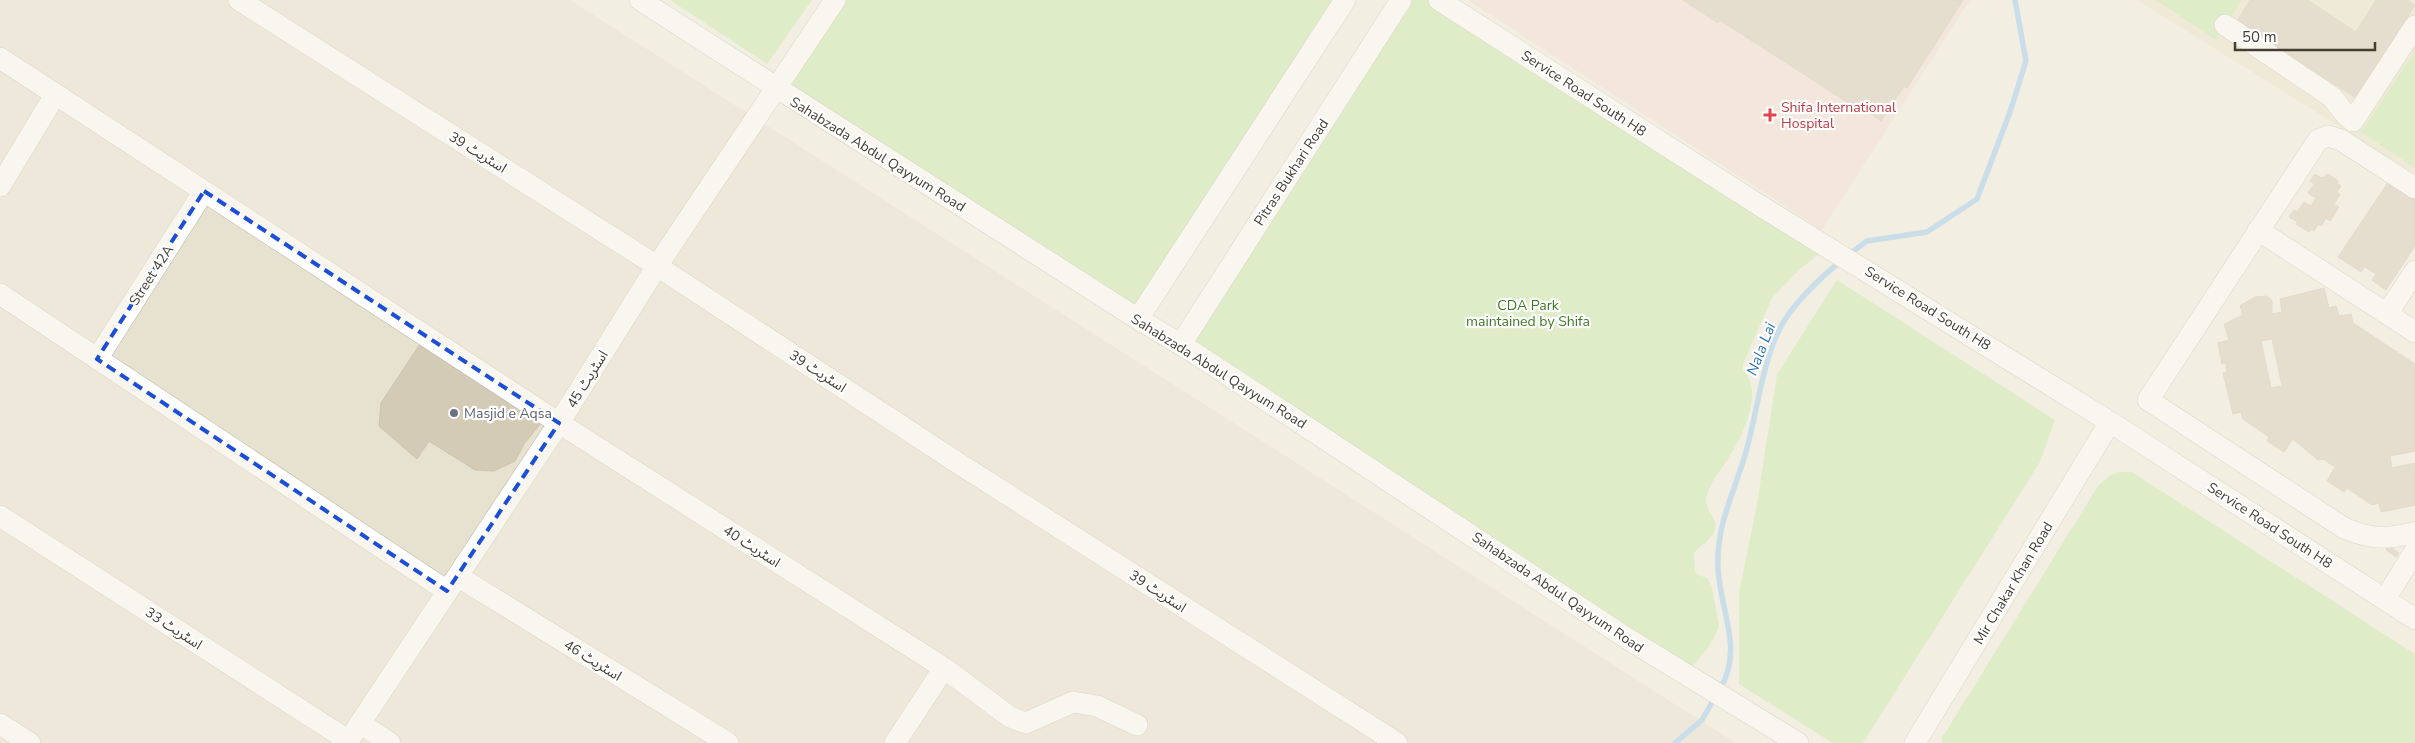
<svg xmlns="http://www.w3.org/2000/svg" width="2415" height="743" viewBox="0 0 2415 743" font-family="'Nunito Sans','Noto Sans Arabic',sans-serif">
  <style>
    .residential { fill: #e7e1d0 }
    .education { fill: #ece5cb }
    .medical { fill: #f4dbd5 }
    .green { fill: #c8e9a8 }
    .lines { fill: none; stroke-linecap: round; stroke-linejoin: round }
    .stream { stroke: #9ac9f3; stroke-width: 5.5 }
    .building { fill: #d4cbb7; stroke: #cfc3aa; fill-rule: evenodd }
    .minor-casing { stroke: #beb7a5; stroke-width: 22 }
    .minor { stroke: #fff; stroke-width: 21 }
    .marked { fill: none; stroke: #1d4ed8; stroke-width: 4; stroke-dasharray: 10 6; stroke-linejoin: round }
    .health-dot { fill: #e0444e; stroke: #fff; stroke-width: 2 }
    .worship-dot { fill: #6b7280; stroke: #fff; stroke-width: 2 }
    .labels { text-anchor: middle; stroke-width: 4.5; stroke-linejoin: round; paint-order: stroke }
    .street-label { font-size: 14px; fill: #443e33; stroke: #fff }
    .health-label { font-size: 14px; fill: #be3a42; stroke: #fff; text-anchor: start }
    .park-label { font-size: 14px; fill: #3e7824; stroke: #fff }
    .worship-label { font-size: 14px; fill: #5b616d; stroke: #fff; text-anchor: start }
    .water-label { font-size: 15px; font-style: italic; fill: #2770b4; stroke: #fff }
  </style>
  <rect width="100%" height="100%" fill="#f2eee2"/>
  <!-- residential -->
  <path class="residential" d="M0 0H570L1736 743H0Z"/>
  <!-- education -->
  <path class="education" d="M2137 0H2415V174Z"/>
  <!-- medical -->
  <path class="medical" d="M1468 0H1970L1822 230Z"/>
  <!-- green -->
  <path class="green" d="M670 0H812L767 64Z
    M835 0H1345L1138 319 775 88Z
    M1401 0H1438L1828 247 1800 269 1772 298 1743 364V370C1763 390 1746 427 1734 449 1726 464 1712 478 1707 495 1702 510 1722 519 1713 534 1709 542 1699 546 1694 553L1695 570 1697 574 1708 579 1712 587 1719 627 1708 648 1685 675 1181 344Z
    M2156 0H2242L2216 40Z
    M2415 51V168L2361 132Z
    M1837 280 2055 420 2040 462 1863 743H1833L1739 684V593L1757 504 1777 374Z
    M2121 472H2132L2415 654V743H1942V738L2098 486 2110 475Z"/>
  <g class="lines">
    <!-- stream -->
    <path class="stream" d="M1848 255 1867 241 1927 232 1977 199 2010 112 2026 61 2015 0
      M1720 689C1744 649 1720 611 1718 568 1716 522 1736 490 1747 448 1758 408 1763 356 1784 321 1799 298 1820 278 1841 261
      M1675 743 1702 720 1715 697"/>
  </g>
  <!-- building -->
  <path class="building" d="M1683 0H1963L1907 88 1904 86 1881 121 1866 111 1864 113 1720 20 1718 23Z
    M2250 0H2308L2356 32 2376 0H2407L2415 5 2356 98 2237 21Z
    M2315 174 2322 178 2328 174 2338 181 2337 183 2341 186 2337 192 2340 195 2334 204 2339 207 2330 221 2326 218 2321 226 2318 224 2314 231 2311 229 2309 232 2296 224 2298 222 2289 217 2294 210 2297 212 2304 202 2311 206 2316 198 2308 193 2314 184 2310 181Z
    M2391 178 2415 195V246L2386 290 2372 280 2376 274 2365 267 2361 272 2338 257Z
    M2324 288 2329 308 2336 306 2339 316 2351 314 2353 323 2415 364V451L2390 456 2392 468 2415 463V505L2381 512 2379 503 2372 505 2347 488 2344 492 2327 481 2335 467 2323 459 2318 460 2293 439 2284 452 2267 441 2269 437 2243 419 2241 412 2233 414 2223 373 2227 372 2226 363 2222 364 2218 343 2229 340 2224 324 2243 315 2240 306 2255 297 2266 296 2272 300V314L2282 312 2280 299ZM2272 339 2282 386 2271 388 2261 341Z
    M420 344 542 422 524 444 515 461 494 471 475 470 429 441 417 459 379 426 381 403Z
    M2388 546 2399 553 2396 557 2386 550Z"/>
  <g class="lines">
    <defs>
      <path id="minor" d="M239 0 657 266 958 463 1397 743
        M640 0 1138 319 1190 350 1625 637 1798 743
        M1439 0 1759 205 2110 422 2415 619
        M2225 25 2332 97 2345 114 2353 121 2415 26
        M0 58 559 423 944 668 1010 717 1026 723 1073 702 1097 706 1137 725
        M0 186 55 95
        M2415 188 2341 140 2328 136 2318 140 2148 400 2344 528C2369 539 2388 540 2415 532
        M2258 230 2415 332
        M0 294 447 591
        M2387 314 2415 271
        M1138 319 1345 0
        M1181 344 1401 0
        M97 359 204 191
        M0 516 349 741
        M459 577 728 743
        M2385 599 2415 551
        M360 723 390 743
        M0 724 30 743
        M347 743 559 423 657 266 835 0
        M895 743 944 668
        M1915 743 2110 422"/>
    </defs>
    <!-- minor casing -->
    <use href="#minor" class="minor-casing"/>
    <!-- minor -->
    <use href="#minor" class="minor"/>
  </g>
  <!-- marked area -->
  <path d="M0 0H2415V743H0ZM204 191 559 423 447 591 97 359Z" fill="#f2eee2" fill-opacity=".55" fill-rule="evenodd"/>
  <path class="marked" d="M204 191 559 423 447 591 97 359Z"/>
  <!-- markers -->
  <path class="health-dot" d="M1767.5 107.5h5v5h5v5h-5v5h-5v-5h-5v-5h5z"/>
  <circle class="worship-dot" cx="454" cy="413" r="5"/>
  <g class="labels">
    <!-- street labels -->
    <g class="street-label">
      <text transform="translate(1584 93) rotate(33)" y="5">Service Road South H8</text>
      <text transform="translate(478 152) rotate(32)" y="5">اسٹریٹ 39</text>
      <text transform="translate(878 154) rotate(32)" y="5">Sahabzada Abdul Qayyum Road</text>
      <text transform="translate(1291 172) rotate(-57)" y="5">Pitras Bukhari Road</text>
      <text transform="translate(151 275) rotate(-57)" y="5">Street 42A</text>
      <text transform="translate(1928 308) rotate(32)" y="5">Service Road South H8</text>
      <text transform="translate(818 371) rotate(33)" y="5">اسٹریٹ 39</text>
      <text transform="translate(1219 371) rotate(32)" y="5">Sahabzada Abdul Qayyum Road</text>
      <text transform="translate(587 379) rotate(-58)" y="5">اسٹریٹ 45</text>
      <text transform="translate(2270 525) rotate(33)" y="5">Service Road South H8</text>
      <text transform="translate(752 546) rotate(33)" y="5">اسٹریٹ 40</text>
      <text transform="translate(2013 583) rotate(-59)" y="5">Mir Chakar Khan Road</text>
      <text transform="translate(1158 591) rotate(33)" y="5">اسٹریٹ 39</text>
      <text transform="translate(1558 592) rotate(34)" y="5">Sahabzada Abdul Qayyum Road</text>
      <text transform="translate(174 628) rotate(33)" y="5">اسٹریٹ 33</text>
      <text transform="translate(593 660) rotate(32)" y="5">اسٹریٹ 46</text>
    </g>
    <!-- health labels -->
    <g class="health-label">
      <text x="1781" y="112">Shifa International<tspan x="1781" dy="16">Hospital</tspan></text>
    </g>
    <!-- park labels -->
    <g class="park-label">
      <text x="1528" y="310">CDA Park<tspan x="1528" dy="16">maintained by Shifa</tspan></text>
    </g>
    <!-- worship labels -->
    <g class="worship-label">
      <text x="464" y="418">Masjid e Aqsa</text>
    </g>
    <!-- water labels -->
    <g class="water-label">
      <text transform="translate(1761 349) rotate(-69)" y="5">Nala Lai</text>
    </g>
  </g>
  <!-- scale -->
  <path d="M2235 42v8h140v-8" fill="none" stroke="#443e33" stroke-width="2.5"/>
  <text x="2242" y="42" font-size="15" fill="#443e33" stroke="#ffffff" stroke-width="4" paint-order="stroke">50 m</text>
</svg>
